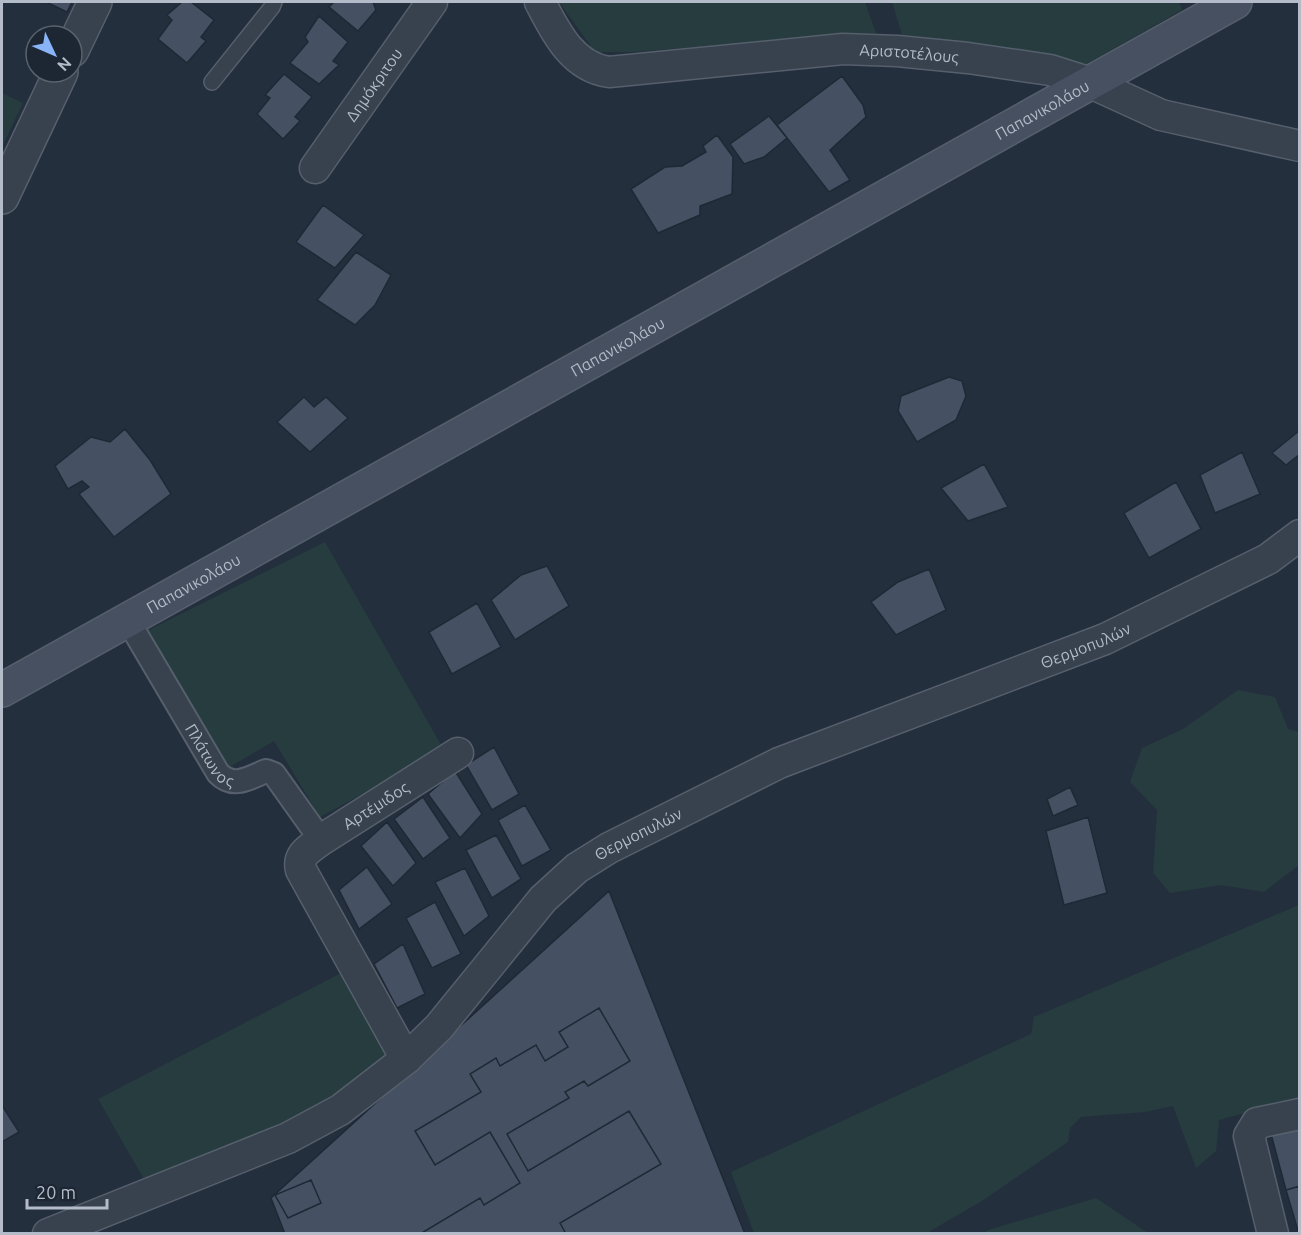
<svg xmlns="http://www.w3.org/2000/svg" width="1301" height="1235" viewBox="0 0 1301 1235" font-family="Ubuntu,sans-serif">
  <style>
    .green { fill: #263c3f }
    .building { fill: #455162; stroke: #1f2835; stroke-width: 1.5 }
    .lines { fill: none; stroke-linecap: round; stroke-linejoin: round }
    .service-casing { stroke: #565f6c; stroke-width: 18 }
    .pedestrian-casing { stroke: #565f6c; stroke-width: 26 }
    .minor-casing { stroke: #565f6c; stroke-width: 33 }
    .tertiary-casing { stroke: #565f6c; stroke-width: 36 }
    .secondary-casing { stroke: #565f6c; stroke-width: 36 }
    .service { stroke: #38414e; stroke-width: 15 }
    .pedestrian { stroke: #38414e; stroke-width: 22 }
    .minor { stroke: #38414e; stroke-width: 30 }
    .tertiary { stroke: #38414e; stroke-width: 33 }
    .secondary { stroke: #465061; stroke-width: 33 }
    .labels { text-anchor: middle; stroke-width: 6; stroke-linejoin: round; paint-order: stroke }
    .street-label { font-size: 16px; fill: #b4bcc9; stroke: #1d2633 }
  </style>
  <rect width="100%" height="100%" fill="#242f3e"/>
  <!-- green -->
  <path class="green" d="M559 2H865L876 33 634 52H595Z
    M892 2H1179L1182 10 1079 68 904 41Z
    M2 93 23 103 2 147Z
    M325 542 444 750 320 817 274 741 228 768 147 631Z
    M1238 690 1275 697 1288 729 1299 732V865L1264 892 1221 885 1170 893 1153 873 1157 810 1130 782 1142 748 1183 729Z
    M1299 905V1098L1219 1120 1216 1151 1196 1168 1173 1106 1145 1112 1081 1117 1070 1128 1068 1142 982 1201 925 1234 754 1233 731 1172 1031 1034 1034 1017Z
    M345 971 388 1056 290 1125 149 1188 98 1099Z
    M1096 1198 1148 1233H984L988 1230Z"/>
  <!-- building -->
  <path class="building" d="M46 2H72L67 12Z
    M182 2H191L214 20 201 37 206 41 187 63 158 39 172 20 167 15Z
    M334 2H373L376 10 358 31 329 7Z
    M319 16 348 42 333 61 339 65 319 84 290 63 308 42 305 37Z
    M284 74 312 97 295 117 300 121 283 139 257 114 270 98 265 95Z
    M842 76 863 105 866 117 830 150 850 180 829 192 777 125Z
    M769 116 787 138 764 157 744 164 730 144Z
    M717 135 733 157 732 194 700 206V215L658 233 631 189 665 167 682 166 706 152 703 146Z
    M323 205 364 235 335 268 296 242Z
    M356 252 391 275 375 305 355 325 317 300Z
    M949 377 962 381 966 396 956 420 917 442 898 411 901 396Z
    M304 397 314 407 326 397 348 418 310 452 277 422Z
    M125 429 150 460 171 494 114 537 79 494 89 487 82 481 68 489 55 466 91 437 110 442Z
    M1300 430V454L1286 465 1272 453Z
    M1242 452 1260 494 1215 513 1200 475Z
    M984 464 1008 507 968 521 941 488Z
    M1176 482 1201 529 1149 558 1124 513Z
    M547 566 569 606 515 640 491 600 521 575Z
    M929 569 946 610 896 635 871 602 898 582Z
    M477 603 501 647 452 674 429 632Z
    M494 747 519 794 492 810 466 765Z
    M455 771 482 814 460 838 428 794Z
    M1070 787 1078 805 1053 816 1047 799Z
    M423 797 450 838 423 859 394 819Z
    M525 805 551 850 522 866 498 820Z
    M1088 817 1107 893 1064 905 1046 831Z
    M387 822 416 863 393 886 361 846Z
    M496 835 521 879 492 898 466 850Z
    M367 867 392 904 359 929 339 890Z
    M465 868 489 916 464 936 435 882Z
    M609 891 745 1234H285L271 1198Z
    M435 902 461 954 432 968 406 918Z
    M403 944 425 994 397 1008 374 964Z
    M599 1008 630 1061 588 1086 584 1081 565 1092 569 1098 507 1134 528 1171 629 1111 661 1164 560 1223 566 1234H420L480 1198 484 1205 520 1183 490 1132 435 1165 415 1131 481 1092 470 1074 496 1058 500 1066 536 1045 545 1061 568 1047 559 1032Z
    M3 1107 19 1132 2 1142V1108Z
    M1300 1125V1186L1286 1190 1271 1134Z
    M311 1180 321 1203 288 1218 275 1195Z
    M1300 1186V1234H1299L1286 1190Z"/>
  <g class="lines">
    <defs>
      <path id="service" d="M212 82 272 7 274 2"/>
      <g id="pedestrian">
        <path id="s1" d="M127 619 218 773C233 789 249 778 266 771L274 774 321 840"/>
      </g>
      <g id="minor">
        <path id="s2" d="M540 2C555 31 572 67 609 72L843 49 897 51 968 58 1050 70 1091 83 1161 115 1300 146"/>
        <path id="s3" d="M315 168 432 2"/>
        <path id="s4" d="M406 1059 301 870C297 855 309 849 321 840L458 753"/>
        <path id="s5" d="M48 1234 288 1138 340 1110 406 1059 439 1027 543 899 577 868 609 848 779 763 1105 639 1268 559 1300 535"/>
        <path d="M1273 1234 1249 1136 1257 1123 1300 1114"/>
      </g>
      <path id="tertiary" d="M72 50 95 2
        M2 197 61 72"/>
      <g id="secondary">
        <path id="s6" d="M2 690 1235 2"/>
      </g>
    </defs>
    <!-- service casing -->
    <use href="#service" class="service-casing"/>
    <!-- pedestrian casing -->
    <use href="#pedestrian" class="pedestrian-casing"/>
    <!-- minor casing -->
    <use href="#minor" class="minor-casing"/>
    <!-- tertiary casing -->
    <use href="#tertiary" class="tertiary-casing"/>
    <!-- secondary casing -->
    <use href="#secondary" class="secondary-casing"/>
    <!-- service -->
    <use href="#service" class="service"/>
    <!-- pedestrian -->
    <use href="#pedestrian" class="pedestrian"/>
    <!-- minor -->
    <use href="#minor" class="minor"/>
    <!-- tertiary -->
    <use href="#tertiary" class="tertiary"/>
    <!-- secondary -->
    <use href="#secondary" class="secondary"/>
  </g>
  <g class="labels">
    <!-- street labels -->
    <g class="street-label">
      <text dy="6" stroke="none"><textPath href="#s2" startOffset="404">Αριστοτέλους</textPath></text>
      <text dy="6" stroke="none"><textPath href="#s3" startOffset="102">Δημόκριτου</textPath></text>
      <text dy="6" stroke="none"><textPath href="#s6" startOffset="1191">Παπανικολάου</textPath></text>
      <text dy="6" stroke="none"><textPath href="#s6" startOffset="705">Παπανικολάου</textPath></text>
      <text dy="6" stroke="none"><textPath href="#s6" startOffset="219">Παπανικολάου</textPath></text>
      <text dy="6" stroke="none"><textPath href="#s5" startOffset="1214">Θερμοπυλών</textPath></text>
      <text dy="6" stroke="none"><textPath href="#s1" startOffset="160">Πλάτωνος</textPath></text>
      <text dy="6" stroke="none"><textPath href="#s4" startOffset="320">Αρτέμιδος</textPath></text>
      <text dy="6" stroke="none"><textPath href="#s5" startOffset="728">Θερμοπυλών</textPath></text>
    </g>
  </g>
  <!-- border -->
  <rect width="1301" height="1235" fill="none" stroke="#b4bcc9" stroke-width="6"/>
  <!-- north arrow -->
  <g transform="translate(54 54) rotate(134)"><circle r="28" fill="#1d2633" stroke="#59626f" stroke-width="1.5"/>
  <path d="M0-4.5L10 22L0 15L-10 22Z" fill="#8ab4f8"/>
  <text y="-9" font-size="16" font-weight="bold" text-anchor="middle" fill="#b4bcc9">N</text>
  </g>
  <!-- scale -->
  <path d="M27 1199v9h80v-9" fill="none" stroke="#b4bcc9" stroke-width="3"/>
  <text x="36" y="1199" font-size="18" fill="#b4bcc9" stroke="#1d2633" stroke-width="4.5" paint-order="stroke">20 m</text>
</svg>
